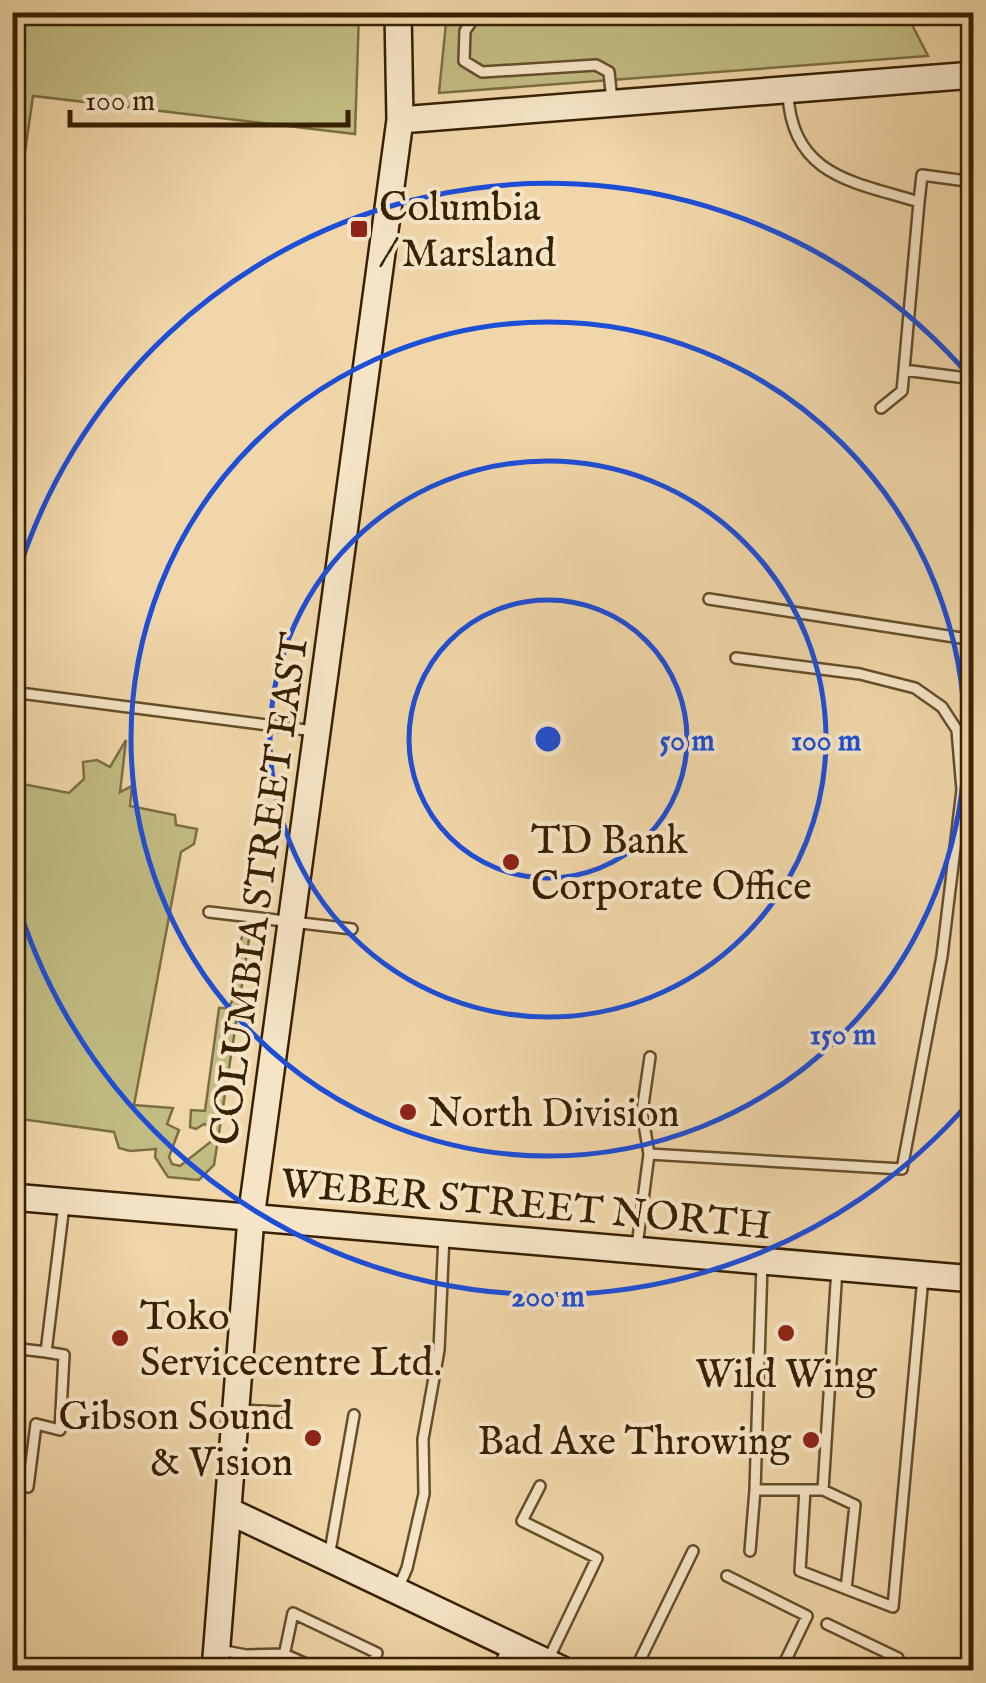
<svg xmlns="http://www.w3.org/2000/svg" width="986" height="1683" viewBox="0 0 986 1683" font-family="'IM FELL English',serif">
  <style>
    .green { fill: #c1bc82; stroke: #7c6e41; stroke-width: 2.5 }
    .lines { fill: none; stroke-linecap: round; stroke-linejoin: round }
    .lane-casing { stroke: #664e2a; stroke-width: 14 }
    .secondary-casing { stroke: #382100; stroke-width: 30 }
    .lane { stroke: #f5e4c6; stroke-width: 9 }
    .secondary { stroke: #f5e4c6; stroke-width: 25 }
    .ring { fill: none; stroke: #1d4ed8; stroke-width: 5 }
    .poi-dot { fill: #8f2418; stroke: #f5e4c6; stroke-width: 4 }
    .labels { text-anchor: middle; stroke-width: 8; stroke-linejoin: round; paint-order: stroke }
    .poi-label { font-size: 40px; fill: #382100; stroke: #f5e4c6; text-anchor: start }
    .street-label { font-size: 40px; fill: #382100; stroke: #f5e4c6 }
    .centre { fill: #1d4ed8; stroke: #f5e4c6; stroke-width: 5 }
    .ring-label { font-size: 30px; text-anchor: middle; font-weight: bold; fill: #1d4ed8; stroke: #f5e4c6; stroke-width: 8; stroke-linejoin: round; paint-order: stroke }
  </style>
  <rect width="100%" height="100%" fill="#f0d6a8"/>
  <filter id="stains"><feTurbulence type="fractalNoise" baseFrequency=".002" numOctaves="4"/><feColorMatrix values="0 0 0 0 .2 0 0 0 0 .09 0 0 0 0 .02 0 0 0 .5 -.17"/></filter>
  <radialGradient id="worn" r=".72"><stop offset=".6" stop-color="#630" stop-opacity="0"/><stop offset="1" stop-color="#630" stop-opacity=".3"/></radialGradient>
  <!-- green -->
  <path class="green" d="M13 12 359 13 355 134 33 96 13 236Z
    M447 13H906L928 56 439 93Z
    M126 740 120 792 132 786 130 806 175 815 176 825 197 829 194 844 181 852 134 1105 173 1108 167 1124 179 1130 169 1157 172 1164 180 1166 213 1140 211 1127 204 1124 196 1129 190 1127 191 1110 205 1111 219 1008H228L232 1001 236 950 244 933H250L214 1165 199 1180 168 1177 155 1157 156 1149 130 1151 119 1148 114 1132 13 1118 12 800 17 783 69 793 84 779 83 762 97 760 110 767Z"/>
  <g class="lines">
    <defs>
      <path id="lane" d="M478 12 465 31 464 61 482 72 596 65 609 72 612 101
        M788 94C792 176 854 182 919 202L904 370 974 379
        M919 202 922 175 974 182
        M881 408 902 391 904 370
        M709 599 974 640
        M12 692 314 731
        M209 912 352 929
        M649 1154 642 1112 650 1057
        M637 1246 649 1154 902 1169 942 956 962 790 957 730 942 707 915 688 860 674 736 658
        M12 1348 46 1352 64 1205
        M239 1410 284 1412
        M235 1466 281 1468
        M12 1484 28 1487 36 1424 60 1430 64 1355 46 1352
        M540 1486 522 1521 597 1558 548 1660
        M755 1490H823L855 1505 846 1589
        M805 1490 800 1571 893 1607 923 1277
        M823 1490 837 1268
        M750 1551 755 1490 762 1264
        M329 1557 354 1415
        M727 1576 807 1616 781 1670
        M398 1589 407 1568 424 1494 423 1439 439 1350 444 1235
        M827 1624 898 1658 892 1670
        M12 1638 18 1601
        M220 1650 246 1655 284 1654 320 1670
        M281 1670 293 1613 377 1653 369 1670
        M497 1670 508 1647
        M635 1670 693 1551"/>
      <path id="secondary" d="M400 120 974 75
        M12 1197 974 1279
        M229 1511 563 1670
        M215 1670 251 1218 400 120 398 12"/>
    </defs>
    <!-- lane casing -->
    <use href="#lane" class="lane-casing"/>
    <!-- secondary casing -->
    <use href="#secondary" class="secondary-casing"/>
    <!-- lane -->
    <use href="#lane" class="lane"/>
    <!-- secondary -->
    <use href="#secondary" class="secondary"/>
  </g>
  <!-- distance rings -->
  <g class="ring">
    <circle cx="548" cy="739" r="139"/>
    <circle cx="548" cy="739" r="278"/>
    <circle cx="548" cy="739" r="417"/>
    <path d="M971 1100A556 556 0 0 1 14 892M14 586A556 556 0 0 1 971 378"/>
  </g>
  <!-- markers -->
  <g class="poi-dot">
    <rect x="349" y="219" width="20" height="20" rx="5"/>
    <circle cx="511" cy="862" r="10"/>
    <circle cx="408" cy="1112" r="10"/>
    <circle cx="786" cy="1333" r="10"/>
    <circle cx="120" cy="1338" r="10"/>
    <circle cx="313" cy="1438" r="10"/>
    <circle cx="811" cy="1440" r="10"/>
  </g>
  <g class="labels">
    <!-- poi labels -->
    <g class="poi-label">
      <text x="379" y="220">Columbia<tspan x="379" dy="46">/ Marsland</tspan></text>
      <text x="531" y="853">TD Bank<tspan x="531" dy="46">Corporate Office</tspan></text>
      <text x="428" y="1126">North Division</text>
      <text x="140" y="1329">Toko<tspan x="140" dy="46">Servicecentre Ltd.</tspan></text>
      <text x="786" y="1387" text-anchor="middle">Wild Wing</text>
      <text x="293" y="1429" text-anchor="end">Gibson Sound<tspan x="293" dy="46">&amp; Vision</tspan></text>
      <text x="791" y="1454" text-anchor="end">Bad Axe Throwing</text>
    </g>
    <!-- street labels -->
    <g class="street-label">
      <text transform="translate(258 889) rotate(-82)" y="14">COLUMBIA STREET EAST</text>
      <text transform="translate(526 1203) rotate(5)" y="14">WEBER STREET NORTH</text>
    </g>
  </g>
  <circle cx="548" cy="739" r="15" class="centre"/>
  <g class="ring-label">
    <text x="687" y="750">50 m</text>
    <text x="826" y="750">100 m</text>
    <text x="843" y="1044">150 m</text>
    <text x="548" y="1306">200 m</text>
  </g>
  <!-- margin -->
  <rect width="986" height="1683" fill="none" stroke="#f0d6a8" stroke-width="50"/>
  <rect x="15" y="15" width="956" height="1653" fill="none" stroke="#382100" stroke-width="5"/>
  <rect x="25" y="25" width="936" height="1633" fill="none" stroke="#382100" stroke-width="2.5"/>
  <!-- scale -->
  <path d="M70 110v15h278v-15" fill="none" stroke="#382100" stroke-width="5"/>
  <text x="85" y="110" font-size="30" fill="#382100" stroke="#f5e4c6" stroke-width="8" paint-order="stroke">100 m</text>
  <rect width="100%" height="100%" filter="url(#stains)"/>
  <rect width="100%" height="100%" fill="url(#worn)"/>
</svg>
